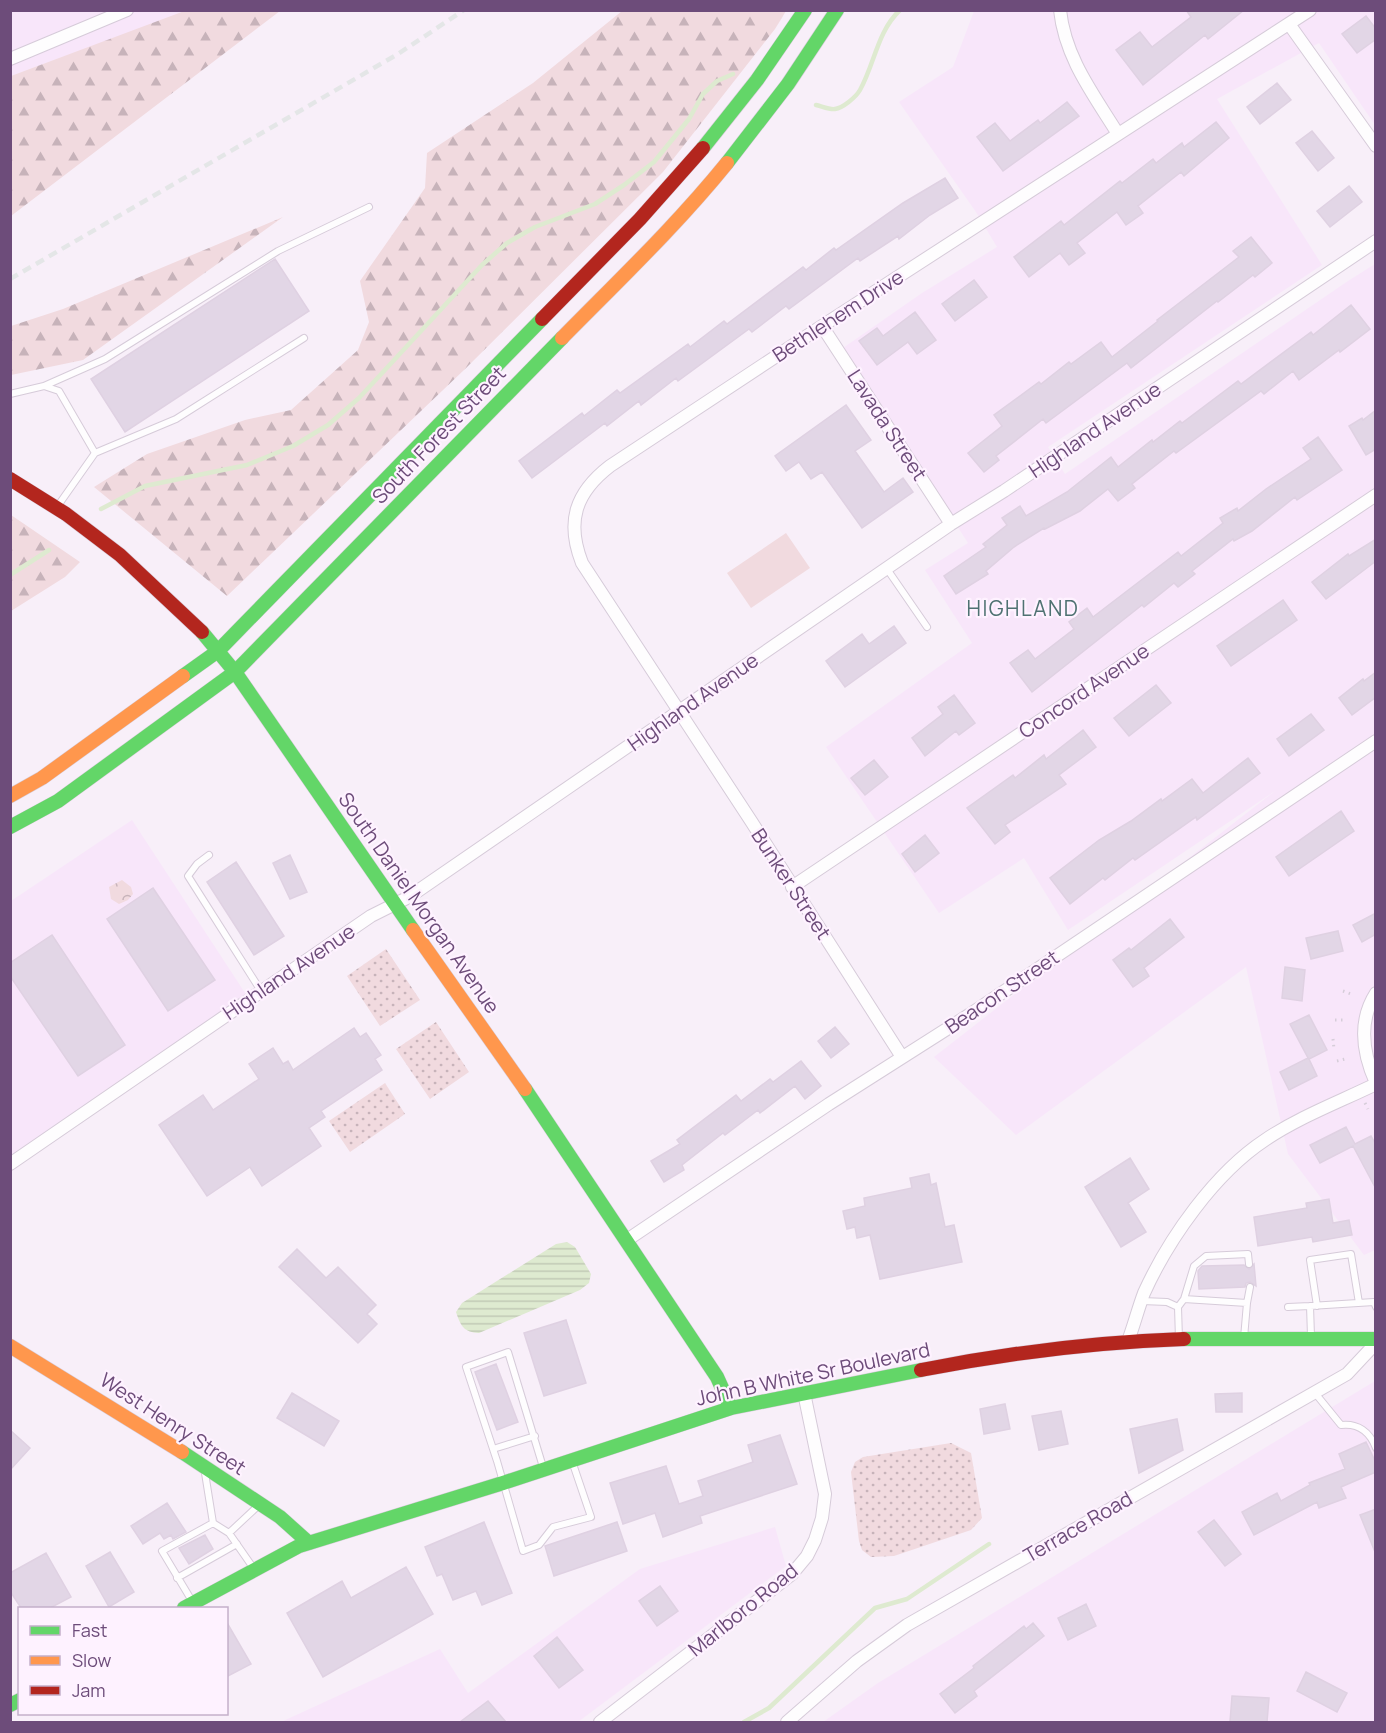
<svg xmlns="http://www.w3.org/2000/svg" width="1386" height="1733" viewBox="0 0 1386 1733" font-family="Manrope,sans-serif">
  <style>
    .residential { fill: #f8e6fa }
    .grass { fill: url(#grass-dots) }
    .forest { fill: url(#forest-firs) }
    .park { fill: url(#park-crowns) }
    .garden { fill: #f1dadf }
    .water { fill: url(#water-rules) }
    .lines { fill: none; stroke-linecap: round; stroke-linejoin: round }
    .stream { stroke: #deead0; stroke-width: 4.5 }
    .building { fill: #e2d6e6; stroke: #dfd1e2; stroke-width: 1.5 }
    .lane-casing { stroke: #d6cbd9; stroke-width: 8 }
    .street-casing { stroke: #d6cbd9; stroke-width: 14 }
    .fast-casing { stroke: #d7ccda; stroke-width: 15 }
    .slow-casing { stroke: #d7ccda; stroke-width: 15 }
    .jam-casing { stroke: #d7ccda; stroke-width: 15 }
    .path { stroke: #d6cdd9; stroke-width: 3; stroke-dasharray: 1.5 4.5; stroke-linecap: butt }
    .lane { stroke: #fefdfe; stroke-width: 6 }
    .street { stroke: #fefdfe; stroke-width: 12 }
    .fast { stroke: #63d668; stroke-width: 14 }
    .slow { stroke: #ff974d; stroke-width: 14 }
    .jam { stroke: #b3261e; stroke-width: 14 }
    .rail { stroke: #e4e6e7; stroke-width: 4.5; stroke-dasharray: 9 6; stroke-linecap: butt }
    .labels { text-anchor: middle; stroke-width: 4.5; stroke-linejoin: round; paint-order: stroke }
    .street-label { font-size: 20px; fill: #6d4c7a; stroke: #fef2ff }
    .neighbourhood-label { font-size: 21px; letter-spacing: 1.5px; fill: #4f7272; stroke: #fef2ff }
  </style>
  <defs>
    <pattern id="grass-dots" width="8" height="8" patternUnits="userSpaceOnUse" patternTransform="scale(1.5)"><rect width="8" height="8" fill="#f1dadf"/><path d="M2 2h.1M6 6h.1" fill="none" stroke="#c7b3ba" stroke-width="1.8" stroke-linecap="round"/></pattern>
    <pattern id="forest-firs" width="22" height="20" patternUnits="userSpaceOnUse" patternTransform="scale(1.5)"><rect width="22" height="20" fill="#f1dadf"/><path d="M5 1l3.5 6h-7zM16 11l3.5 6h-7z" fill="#c7b3ba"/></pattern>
    <pattern id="park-crowns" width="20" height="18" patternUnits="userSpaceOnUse" patternTransform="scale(1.5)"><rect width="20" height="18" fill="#f1dadf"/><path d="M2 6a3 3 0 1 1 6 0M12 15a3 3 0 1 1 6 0" fill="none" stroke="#c7b3ba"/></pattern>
    <pattern id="water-rules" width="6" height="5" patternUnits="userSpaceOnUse" patternTransform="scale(1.5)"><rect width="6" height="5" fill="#deead0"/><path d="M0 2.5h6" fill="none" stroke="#c2cab6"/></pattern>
  </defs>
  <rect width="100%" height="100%" fill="#f8eff9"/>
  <!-- residential -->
  <path class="residential" d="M11 11H187L11 76Z
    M974 11H1375V125L1319 43 1217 99 1322 265 1048 447 1065 474 1348 281 1375 264V1250L1364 1255 1288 1154 1246 967 1016 1135 934 1057 1275 791 1068 930 1024 858 939 913 826 747 972 643 925 570 968 543 843 348 922 293 997 247 976 212 899 102 953 67Z
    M132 820 249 999 11 1161V901Z
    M1375 1381V1722H823L878 1683Z
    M775 1527 786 1566 578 1722H281L440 1649 468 1693 640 1569Z"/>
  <!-- grass -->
  <path class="grass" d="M386 949 420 1000 380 1026 347 976Z
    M436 1022 469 1072 430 1099 396 1049Z
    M385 1083 405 1114 350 1152 329 1121Z
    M951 1443 971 1453 982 1518 971 1530 894 1556 871 1557 862 1550 859 1541 851 1472 855 1462 863 1457Z"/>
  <!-- forest -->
  <path class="forest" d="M187 10 280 11 11 216V76Z
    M622 11H786L775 29 663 172 464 370 227 596 94 487 147 454 245 420 291 410 358 350 369 322 360 281 425 188 427 153 533 83Z
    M283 217 83 360 11 375V326L63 309Z
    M11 515 80 562 65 577 11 611Z"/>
  <!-- park -->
  <path class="park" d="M122 880 131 887 133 894 128 900 119 904 111 899 109 887Z"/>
  <!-- garden -->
  <path class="garden" d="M786 533 810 568 751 608 727 573Z"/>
  <!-- water -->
  <path class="water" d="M567 1242 575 1247 591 1274 589 1283 580 1290 479 1333C464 1332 461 1327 456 1312L462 1303 556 1244Z"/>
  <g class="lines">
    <!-- stream -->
    <path class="stream" d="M816 105C821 106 830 110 835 109 843 108 856 97 860 90 875 63 877 32 900 10
      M101 509 145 486 247 465 293 446 328 425 359 398 482 265 507 243 535 227 595 204 624 185 654 162 689 119 703 94 717 81 733 74
      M10 575 49 550
      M744 1722 769 1708 875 1608 907 1599 989 1544"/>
  </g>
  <!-- building -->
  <path class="building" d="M1186 10H1244L1208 39 1205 35 1143 85 1116 50 1140 32 1152 47 1191 17Z
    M1366 16 1376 29V39L1357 53 1342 34Z
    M1277 83 1291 100 1260 124 1247 107Z
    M1067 102 1079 116 1003 171 977 137 995 123 1010 141 1038 120 1040 123Z
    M1216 122 1229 138 1184 176 1181 172 1138 206 1143 213 1126 225 1117 212 1077 243 1085 253 1069 265 1060 253 1029 277 1014 257 1061 221 1064 225 1120 181 1122 183 1153 159 1156 163 1182 143 1184 147Z
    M1312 131 1334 158 1318 171 1296 143Z
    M945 178 958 198 930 215 899 239 898 236 860 261 858 258 789 309 786 306 752 332 749 329 678 381 676 378 641 405 639 401 607 426 605 423 532 478 519 461 582 413 584 416 617 390 620 393 688 344 690 347 724 321 727 324 803 267 806 270 834 248 836 250 903 203Z
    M1349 186 1362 202 1330 227 1317 211Z
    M1251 237 1272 263 1255 277 1253 275 1218 302 1217 301 1131 368 1127 363 1046 423 1043 419 996 456 999 460 984 472 968 453 1002 426 994 415 1039 382 1041 384 1069 362 1071 364 1101 342 1112 357 1158 321 1157 320 1239 257 1233 251Z
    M275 259 309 311 125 432 91 379Z
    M974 280 987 297 955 321 942 304Z
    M1351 305 1370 329 1340 352 1339 350 1299 380 1293 371 1264 394 1261 391 1176 453 1174 451 1132 484 1135 488 1118 501 1108 489 1080 511 1045 529 1044 528 1014 547 986 571 988 574 956 594 944 576 986 547 983 544 1007 525 1002 518 1020 506 1026 516 1067 492 1111 457 1118 467 1152 440 1153 442 1180 421 1182 423 1238 381 1241 384 1311 332 1313 335Z
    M915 312 936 340 917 354 908 342 877 365 859 341 877 328 883 336Z
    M846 405 871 440 855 451 884 492 903 478 913 492 862 528 822 472 811 479 799 462 786 471 775 456Z
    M1376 410V449L1366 455 1349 426 1362 418 1363 420Z
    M1318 437 1342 470 1297 500 1295 497 1252 531 1234 541 1233 539 1192 571 1195 574 1178 587 1174 583 1144 607 1142 605 1032 692 1010 663 1028 650 1035 659 1074 629 1069 622 1087 608 1093 617 1178 552 1181 556 1223 523 1220 518 1237 508 1238 511 1266 489 1311 459 1303 448Z
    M1376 539V561L1326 599 1312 582 1348 554 1349 556Z
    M1283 600 1297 620 1231 666 1217 646Z
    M894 626 906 643 845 687 826 661 862 634 869 644Z
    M1376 672V697L1352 715 1339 698 1363 679 1364 681Z
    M1156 685 1171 703 1129 736 1114 718Z
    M954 695 975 723 959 735 956 731 925 756 912 738 943 714 938 707Z
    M1311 714 1324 730 1289 756 1277 739Z
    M1083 730 1096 747 1059 775 1066 784 1005 825 1010 832 995 844 967 808 1013 775 1015 778 1044 755 1046 759Z
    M1248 758 1260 773 1197 820 1196 817 1135 860 1133 858 1105 880 1103 878 1070 904 1050 878 1099 840 1131 821 1161 799 1162 801 1192 779 1203 793Z
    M874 760 888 777 865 795 851 778Z
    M1341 811 1354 831 1289 876 1276 857Z
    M925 835 939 853 915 872 902 854Z
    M290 855 307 892 290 899 273 863Z
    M236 862 284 936 254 955 207 882Z
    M153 888 215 980 168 1011 107 919Z
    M1376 913V934L1362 942 1353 925Z
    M1170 919 1184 937 1144 968 1149 976 1133 987 1113 960 1129 948 1131 950Z
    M1338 931 1343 951 1311 959 1306 938Z
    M52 935 125 1045 78 1076 10 976V963Z
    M1285 967 1305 970 1302 1001 1282 998Z
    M1309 1015 1327 1050 1309 1059 1317 1076 1289 1090 1280 1072 1308 1058 1290 1024Z
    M835 1027 849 1044 831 1058 818 1041Z
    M354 1028 360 1037 366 1033 381 1055 375 1059 382 1070 321 1111 325 1117 309 1128 321 1146 262 1186 250 1167 207 1196 159 1125 203 1095 213 1110 259 1079 249 1064 273 1048 283 1064 288 1061 293 1070Z
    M801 1061 821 1086 805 1099 795 1086 760 1113 758 1110 725 1135 723 1133 682 1165 684 1170 664 1182 651 1161 680 1144 677 1140 736 1095 741 1101 770 1079 773 1082Z
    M1346 1127 1355 1144 1371 1136 1376 1145V1189L1353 1146 1320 1163 1310 1145Z
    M1130 1158 1149 1189 1128 1203 1146 1232 1121 1247 1085 1187Z
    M929 1174 931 1185 936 1183 945 1227 954 1225 962 1262 880 1279 870 1235 857 1238 855 1227 847 1229 843 1211 865 1206 864 1198 912 1188 910 1178Z
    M1329 1199 1333 1223 1349 1220 1352 1235 1313 1242 1312 1237 1258 1246 1254 1217 1307 1208 1306 1203Z
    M297 1249 326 1278 338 1267 376 1305 367 1314 377 1324 358 1343 279 1267Z
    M1254 1264 1256 1286 1250 1282 1246 1283 1245 1287 1199 1289 1198 1271 1202 1266 1244 1265 1249 1269Z
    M566 1320 586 1383 544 1396 524 1333Z
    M496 1364 518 1422 497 1430 475 1372Z
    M292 1393 339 1421 324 1446 277 1418Z
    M1242 1393V1412H1216L1215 1394Z
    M1005 1404 1010 1429 984 1434 980 1409Z
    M1061 1411 1068 1444 1039 1450 1032 1416Z
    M1177 1419 1183 1450 1139 1473 1130 1429Z
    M10 1430 30 1448 10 1470Z
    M780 1435 797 1484 700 1516 702 1523 663 1537 655 1513 623 1524 610 1483 666 1466 679 1504 703 1496 698 1481 753 1462 748 1445Z
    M1366 1442 1376 1463V1472L1341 1487 1346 1498 1319 1508 1317 1502 1254 1535 1242 1512 1277 1493 1281 1501 1310 1485 1309 1483 1345 1469 1339 1454Z
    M167 1503 186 1532 173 1539 171 1535 164 1539 160 1533 143 1544 131 1526Z
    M1376 1509V1552H1375L1360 1515Z
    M1214 1520 1241 1554 1225 1566 1198 1532Z
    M484 1522 512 1593 482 1605 476 1591 453 1600 442 1574 437 1576 425 1547Z
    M617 1522 627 1551 554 1576 545 1546Z
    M205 1535 213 1549 189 1564 179 1548Z
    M110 1552 134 1592 109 1607 86 1566Z
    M46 1553 71 1597 50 1608H21L10 1591V1573Z
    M406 1567 433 1614 323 1677 287 1613 342 1581 351 1598Z
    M660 1586 678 1611 657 1626 639 1601Z
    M1086 1604 1096 1626 1068 1640 1058 1618Z
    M226 1621 251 1664 226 1677Z
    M1033 1623 1044 1636 974 1691 977 1696 955 1713 940 1694 974 1668 973 1666 992 1651 1024 1626 1026 1629Z
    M557 1637 583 1670 559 1688 534 1656Z
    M1306 1672 1347 1693 1337 1712 1297 1691Z
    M1232 1696 1269 1698 1267 1722H1230Z
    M488 1701 506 1722H460Z"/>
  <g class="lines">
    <defs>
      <path id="lane" d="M44 386 105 359 278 251 369 207
        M10 394 44 386 59 391 95 453 57 507
        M95 453 176 419 304 338
        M887 569 927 627
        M209 855 197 864 188 876 261 991
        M1184 1299 1194 1266 1206 1256 1248 1254 1249 1264
        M1142 1301 1167 1302 1178 1307 1184 1299 1247 1303 1244 1338
        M1247 1303 1250 1287
        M1310 1306 1374 1302 1376 1307
        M1317 1306 1310 1260 1351 1254 1359 1303
        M1178 1307 1179 1339
        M1288 1307 1310 1306 1311 1336
        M1315 1393 1341 1425C1358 1423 1370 1432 1376 1448
        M493 1449 535 1436
        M543 1467 508 1352 466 1367 497 1461 523 1551 539 1545 553 1527 591 1517 572 1461
        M205 1473 213 1523
        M229 1533 259 1505
        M177 1578 237 1544
        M192 1601 162 1551 213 1523 229 1533 254 1569"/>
      <path id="street" d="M1060 10C1065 58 1094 95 1118 134
        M1289 24 1376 146
        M10 59 127 10
        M822 326 951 524
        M792 887 1376 495
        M1376 993C1358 1021 1363 1054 1376 1083
        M902 1057 751 821 582 563C566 522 575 493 610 466L822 326 1310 10
        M10 1164 371 916 409 897 951 524 1004 491 1376 241
        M627 1240 829 1104 972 1013 1376 741
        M1128 1341C1134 1325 1138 1309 1144 1293 1169 1238 1215 1173 1265 1140 1299 1117 1339 1102 1376 1084
        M600 1722 792 1574 807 1556 815 1540 822 1518 825 1494 804 1393
        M787 1722 857 1661 907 1625 1347 1374 1376 1343"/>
      <path id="fast" d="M703 148 757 80 805 10
        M727 163 788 84 837 10
        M202 632 235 672 413 930
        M183 676 218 651 542 319
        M10 827 58 801 235 672 562 338
        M525 1089 717 1377 731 1408
        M1184 1339H1376
        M182 1452 280 1517 309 1543
        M184 1608 299 1546 503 1483 731 1408 921 1370
        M10 1705 20 1700"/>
      <path id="slow" d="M562 338C618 281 676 226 727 163
        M10 796 42 778 183 676
        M413 930 525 1089
        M10 1346 182 1452"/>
      <path id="jam" d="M542 319 640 219 703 148
        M10 479 66 514 120 555 202 632
        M921 1370C1008 1353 1095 1342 1184 1339"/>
    </defs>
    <!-- lane casing -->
    <use href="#lane" class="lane-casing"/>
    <!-- street casing -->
    <use href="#street" class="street-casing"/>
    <!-- fast casing -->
    <use href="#fast" class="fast-casing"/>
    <!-- slow casing -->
    <use href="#slow" class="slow-casing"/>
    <!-- jam casing -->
    <use href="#jam" class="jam-casing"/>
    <!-- path -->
    <path class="path" d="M1343 991 1354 995
      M1335 1020H1343
      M1333 1039 1334 1049
      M1337 1061 1345 1059
      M1365 1103 1368 1109"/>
    <!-- lane -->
    <use href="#lane" class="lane"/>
    <!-- street -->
    <use href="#street" class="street"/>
    <!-- fast -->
    <use href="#fast" class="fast"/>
    <!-- slow -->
    <use href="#slow" class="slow"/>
    <!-- jam -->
    <use href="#jam" class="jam"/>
    <!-- rail -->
    <path class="rail" d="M10 279 398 54 464 10"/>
  </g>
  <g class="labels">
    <!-- street labels -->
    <g class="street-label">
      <text transform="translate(838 316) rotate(-33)" y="7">Bethlehem Drive</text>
      <text transform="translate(887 425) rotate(57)" y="7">Lavada Street</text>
      <text transform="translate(1095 430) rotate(-34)" y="7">Highland Avenue</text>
      <text transform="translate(439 435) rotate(-46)" y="7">South Forest Street</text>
      <text transform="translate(1084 691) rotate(-34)" y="7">Concord Avenue</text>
      <text transform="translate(693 702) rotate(-35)" y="7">Highland Avenue</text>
      <text transform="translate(791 884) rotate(57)" y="7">Bunker Street</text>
      <text transform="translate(419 903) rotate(55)" y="7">South Daniel Morgan Avenue</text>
      <text transform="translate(289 972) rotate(-34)" y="7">Highland Avenue</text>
      <text transform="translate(1002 992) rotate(-34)" y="7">Beacon Street</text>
      <text transform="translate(813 1374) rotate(-12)" y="7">John B White Sr Boulevard</text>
      <text transform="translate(173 1424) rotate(33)" y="7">West Henry Street</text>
      <text transform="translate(1078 1527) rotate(-30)" y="7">Terrace Road</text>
      <text transform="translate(743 1610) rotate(-39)" y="7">Marlboro Road</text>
    </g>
    <!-- neighbourhood labels -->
    <g class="neighbourhood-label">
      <text x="1023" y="616">HIGHLAND</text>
    </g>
  </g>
  <!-- border -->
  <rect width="1386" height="1733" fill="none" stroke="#6d4c7a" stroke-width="24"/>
  <!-- legend -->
  <rect x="18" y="1607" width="210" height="108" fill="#fef2ff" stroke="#c4b0ca" stroke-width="1.5"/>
  <rect x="30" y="1626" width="30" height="9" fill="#63d668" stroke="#c4b0ca" stroke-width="1.5"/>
  <text x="72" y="1637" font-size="18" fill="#6d4c7a">Fast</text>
  <rect x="30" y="1656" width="30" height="9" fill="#ff974d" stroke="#c4b0ca" stroke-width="1.5"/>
  <text x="72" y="1667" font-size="18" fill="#6d4c7a">Slow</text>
  <rect x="30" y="1686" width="30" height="9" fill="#b3261e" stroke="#c4b0ca" stroke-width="1.5"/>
  <text x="72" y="1697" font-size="18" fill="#6d4c7a">Jam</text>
</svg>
